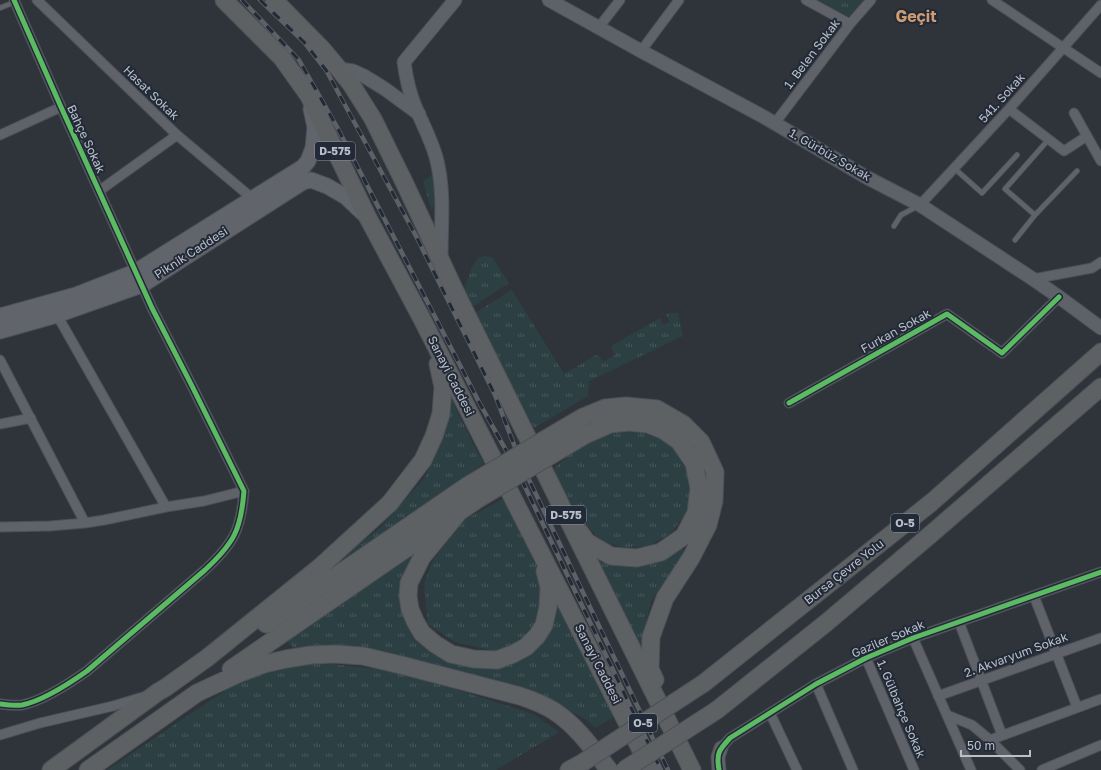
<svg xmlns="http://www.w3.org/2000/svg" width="1101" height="770" viewBox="0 0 1101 770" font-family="'Golos Text',sans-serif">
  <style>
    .grass { fill: url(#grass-tufts) }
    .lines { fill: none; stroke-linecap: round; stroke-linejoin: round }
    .lane-casing { stroke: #4c5056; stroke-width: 6 }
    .street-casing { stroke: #4c5056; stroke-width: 11 }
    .secondary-casing { stroke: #4c5056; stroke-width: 15 }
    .primary-casing { stroke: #4c5058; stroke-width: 17 }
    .highway-casing { stroke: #4c5057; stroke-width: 19 }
    .lane { stroke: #5f6269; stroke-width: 4.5 }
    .street { stroke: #5f6269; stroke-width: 9 }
    .secondary { stroke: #5d6168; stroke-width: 13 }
    .primary { stroke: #61656b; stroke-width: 15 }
    .highway { stroke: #5e6163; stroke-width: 17 }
    .rail-casing { stroke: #5d6167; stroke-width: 4.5 }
    .rail { stroke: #222a37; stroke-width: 3; stroke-dasharray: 9; stroke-linecap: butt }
    .highway-bridge-casing { stroke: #4c5057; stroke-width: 19; stroke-linecap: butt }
    .highway-bridge { stroke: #5e6163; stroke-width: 17 }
    .cycleway-casing { stroke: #222a37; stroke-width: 8 }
    .cycleway { stroke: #5cba63; stroke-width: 5 }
    .labels { text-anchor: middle; stroke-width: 4; stroke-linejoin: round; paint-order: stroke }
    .shield { fill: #222a37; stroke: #8c939f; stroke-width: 1 }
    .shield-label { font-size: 11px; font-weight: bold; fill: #bac0cb }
    .street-label { font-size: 12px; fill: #bac0cb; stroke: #222a37 }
    .district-label { font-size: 16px; font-weight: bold; fill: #cf9c72; stroke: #222a37 }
  </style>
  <defs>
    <pattern id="grass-tufts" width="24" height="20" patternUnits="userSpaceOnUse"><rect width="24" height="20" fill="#2c3f42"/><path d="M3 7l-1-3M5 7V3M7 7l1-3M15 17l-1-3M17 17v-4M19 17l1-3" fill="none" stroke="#48595c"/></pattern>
  </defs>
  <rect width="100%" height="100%" fill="#2f343b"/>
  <!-- grass -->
  <path class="grass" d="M818 0H863L849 17Z
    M433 174C435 186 436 196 433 208L431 209 423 181Z
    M485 256 492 257 509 283 472 307 464 290 471 269 478 258Z
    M512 290 564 374 598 354 603 362 615 355 611 346 660 318 663 325 670 322 666 314 678 313 683 336 589 381 588 396 534 428 501 367 475 313Z
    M449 394 474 446 484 463 368 543 319 575 381 527 425 477 440 444Z
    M644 429 667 439 681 454 689 471 692 492 690 509 683 522 680 521 672 532 662 539 646 546 626 548 608 543 597 536 583 522 551 470 566 459 564 455 603 432Z
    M510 495 534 553 540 586V628L520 642 499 652 455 642 428 624 424 584 433 560 464 520Z
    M680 544 685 552 651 601 640 651 591 550 608 559Z
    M418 550 403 592 449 657 525 654 555 596 621 712 596 728 587 720 526 688 397 654 368 649 294 648 287 641 363 589Z
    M297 660 401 672 533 714 559 732 496 770H107L256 670Z"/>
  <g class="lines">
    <defs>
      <path id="lane" d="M0 8 15 2
        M954 168 982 193 1017 155
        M1035 215 1005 189 1049 139
        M894 226 901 215 918 206
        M1015 240 1035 215 1077 171"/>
      <path id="street" d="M37 0 177 135 253 199
        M806 0 850 24
        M992 0 1101 73
        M599 27 620 0
        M641 51 679 0
        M1009 109 1064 151 1087 136
        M1074 113 1101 161
        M775 123 850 24 871 0
        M0 135 61 107
        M99 191 177 135
        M920 205 1009 109 1101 5
        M1033 279 1092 268 1101 262
        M57 315 166 507
        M0 360 85 523
        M789 403 947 314 1002 353 1059 297
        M0 424 31 418
        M0 527 50 526 85 523 104 520 166 507 204 501 244 491
        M1034 596 1077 707
        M959 622 1002 735
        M913 638 971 770
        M866 658 914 770
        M816 684 853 770
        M938 696 1101 638
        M0 704C7 705 15 706 22 705 42 701 70 683 87 671L205 570C234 543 241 530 244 491L192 386 152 308 61 107 14 0
        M770 713 797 770
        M947 715 972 725 990 740 1020 770
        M0 735 40 723 113 706 143 697
        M990 740 1101 699
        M721 748 730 738 816 684 866 658 913 638 1101 572
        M1042 770 1101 745"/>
      <path id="secondary" d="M549 0 641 51 764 117 866 177 920 205 1033 279 1059 297 1101 328
        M339 69 353 71 364 76 385 89 419 114
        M441 258C441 224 445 190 436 157 431 139 422 123 415 106 409 92 406 77 404 62L455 0
        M719 770 718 757 721 748"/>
      <path id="primary" d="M0 316 76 295 135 272 303 167 308 161 313 148 315 127 311 109
        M0 331 57 315 142 285 303 182 311 180 327 186 346 197 364 214"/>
      <path id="highway" d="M224 0 282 58 309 96 367 216 422 319 651 770
        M274 0 323 50 339 69 351 84 373 119 405 184 456 293 692 770
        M544 440 583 417 605 408 626 406 657 409 683 424 701 442 715 472 714 501 708 525 691 558 665 598 651 637 650 669 655 680
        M553 454 585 435 610 424 629 422 648 424 663 430 679 441 694 463 699 488 696 513 684 536 661 552 637 558 611 556 587 542 579 531
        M459 512 422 557 409 583 408 596 410 609 415 621 422 633 435 644 451 654 474 659 497 660 513 654 526 647 537 636 544 625 548 607 549 587 545 571
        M266 624 467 486
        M231 669 478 499
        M704 683 932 502 1101 352
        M717 710 826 623 930 535 1101 387
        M51 770 158 692 165 688 207 658 320 567 390 503 423 460 434 436 441 414 443 387 438 364
        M88 770 197 693 240 673 264 664 286 659 311 655 334 654 363 656 401 665 520 696C532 700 543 704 554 711 577 726 593 749 609 770
        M569 770 582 763"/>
    </defs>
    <!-- lane casing -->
    <use href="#lane" class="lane-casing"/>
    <!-- street casing -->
    <use href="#street" class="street-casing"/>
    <!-- secondary casing -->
    <use href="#secondary" class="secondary-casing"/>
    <!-- primary casing -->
    <use href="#primary" class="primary-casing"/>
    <!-- highway casing -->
    <use href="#highway" class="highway-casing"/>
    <!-- lane -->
    <use href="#lane" class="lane"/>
    <!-- street -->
    <use href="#street" class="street"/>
    <!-- secondary -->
    <use href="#secondary" class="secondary"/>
    <!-- primary -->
    <use href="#primary" class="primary"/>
    <!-- highway -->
    <use href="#highway" class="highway"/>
    <defs>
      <path id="rail" d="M242 0 299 60 337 127 479 402 516 468 661 770
        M260 0 304 42 326 70 416 236 495 395 521 463 668 770"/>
    </defs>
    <!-- rail casing -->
    <use href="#rail" class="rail-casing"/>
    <!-- rail -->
    <use href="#rail" class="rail"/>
    <defs>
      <path id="highway-bridge" d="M467 486 544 440
        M478 499 553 454
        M582 763 704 683
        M624 770 717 710"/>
    </defs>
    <!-- highway-bridge casing -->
    <use href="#highway-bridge" class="highway-bridge-casing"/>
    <!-- highway-bridge -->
    <use href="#highway-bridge" class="highway-bridge"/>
    <defs>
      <path id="cycleway" d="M789 403 947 314 1002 353 1059 297
        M0 704C7 705 15 706 22 705 42 701 70 683 87 671L205 570C234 543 241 530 244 491L192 386 152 308 61 107 14 0
        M719 770C716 753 719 750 730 738L816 684 866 658 913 638 1101 572"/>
    </defs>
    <!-- cycleway casing -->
    <use href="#cycleway" class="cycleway-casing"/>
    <!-- cycleway -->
    <use href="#cycleway" class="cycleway"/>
  </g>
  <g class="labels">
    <!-- shield labels -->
    <g class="shield">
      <rect x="315" y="142" width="40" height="18" rx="3"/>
      <rect x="546" y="506" width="40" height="18" rx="3"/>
      <rect x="891" y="514" width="28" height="18" rx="3"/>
      <rect x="629" y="714" width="28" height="18" rx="3"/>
    </g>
    <g class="shield-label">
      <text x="335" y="155">D-575</text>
      <text x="566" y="519">D-575</text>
      <text x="905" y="527">O-5</text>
      <text x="643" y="727">O-5</text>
    </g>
    <!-- street labels -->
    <g class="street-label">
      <text transform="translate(812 54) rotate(-53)" y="4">1. Belen Sokak</text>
      <text transform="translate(151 93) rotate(44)" y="4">Hasat Sokak</text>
      <text transform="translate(1002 98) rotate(-48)" y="4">541. Sokak</text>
      <text transform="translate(86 139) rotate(65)" y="4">Bahçe Sokak</text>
      <text transform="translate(830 155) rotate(30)" y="4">1. Gürbüz Sokak</text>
      <text transform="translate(191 253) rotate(-33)" y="4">Piknik Caddesi</text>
      <text transform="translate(896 331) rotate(-29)" y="4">Furkan Sokak</text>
      <text transform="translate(451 376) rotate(63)" y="4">Sanayi Caddesi</text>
      <text transform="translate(844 572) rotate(-38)" y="4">Bursa Çevre Yolu</text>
      <text transform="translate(888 639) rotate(-23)" y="4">Gaziler Sokak</text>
      <text transform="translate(1016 655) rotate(-20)" y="4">2. Akvaryum Sokak</text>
      <text transform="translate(598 664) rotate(63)" y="4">Sanayi Caddesi</text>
      <text transform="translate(901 709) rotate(67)" y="4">1. Gülbahçe Sokak</text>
    </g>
    <!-- district labels -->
    <g class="district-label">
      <text x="916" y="22">Geçit</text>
    </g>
  </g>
  <!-- scale -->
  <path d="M961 750v6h69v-6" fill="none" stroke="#bac0cb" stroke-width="2"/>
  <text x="967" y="750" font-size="12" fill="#bac0cb" stroke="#222a37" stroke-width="3" paint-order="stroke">50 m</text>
</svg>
